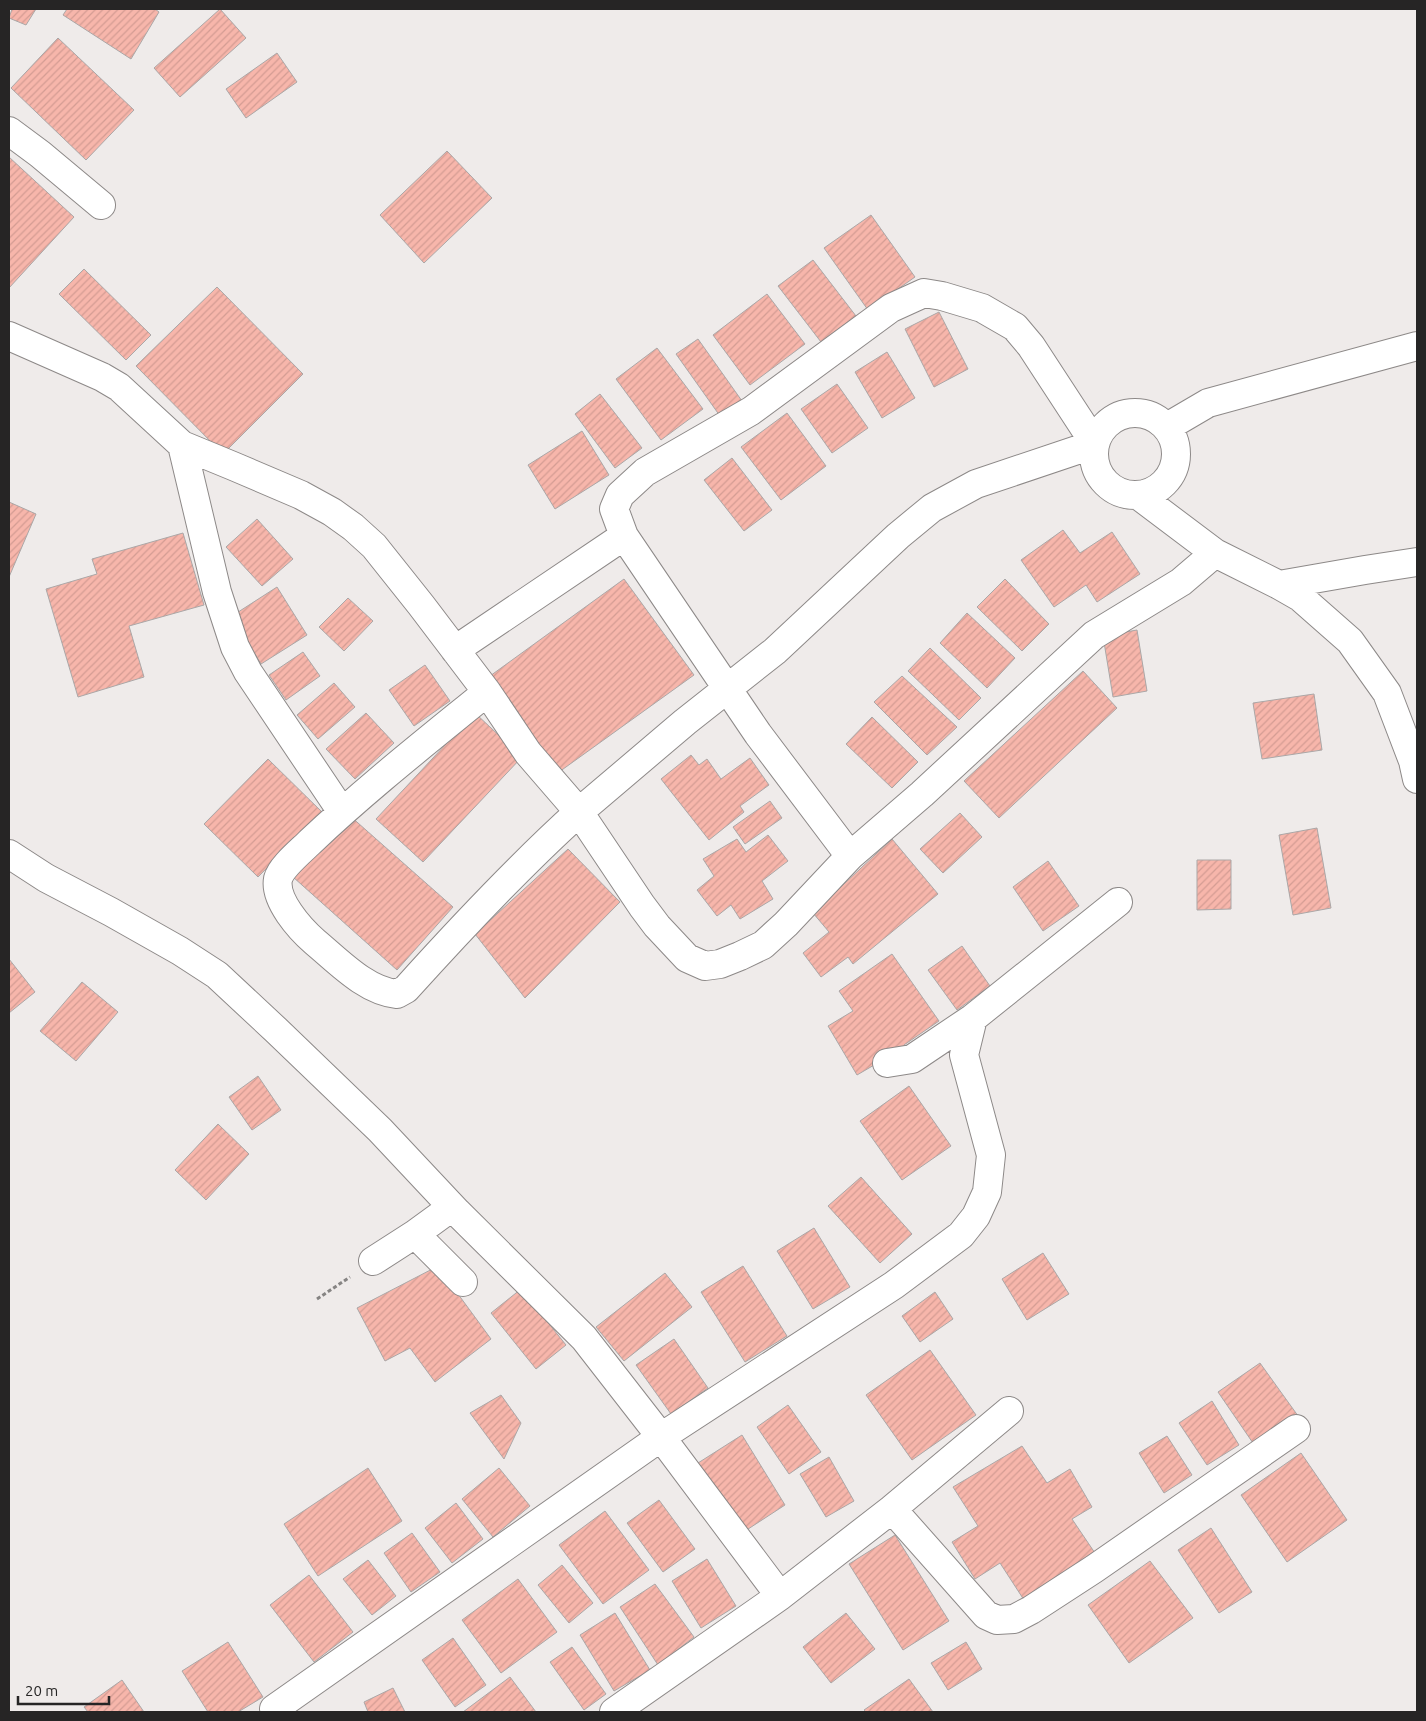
<svg xmlns="http://www.w3.org/2000/svg" width="1426" height="1721" viewBox="0 0 1426 1721" font-family="Ubuntu,sans-serif">
  <style>
    .building { fill: url(#building-hatch); stroke: #aba7a7 }
    .lines { fill: none; stroke-linecap: round; stroke-linejoin: round }
    .minor-casing { stroke: #8d8988; stroke-width: 30 }
    .path { stroke: #868483; stroke-width: 3; stroke-dasharray: 4 2.5; stroke-linecap: butt }
    .minor { stroke: #fff; stroke-width: 28 }
  </style>
  <defs>
    <pattern id="building-hatch" width="6" height="6" patternUnits="userSpaceOnUse" patternTransform="scale(1.25)"><rect width="6" height="6" fill="#f7b6ab"/><path d="M-1 1l2-2M0 6l6-6M5 7l2-2" fill="none" stroke="#d49c93"/></pattern>
  </defs>
  <rect width="100%" height="100%" fill="#efebea"/>
  <!-- building -->
  <path class="building" d="M12 9H36L26 25 9 18Z
    M67 9H155L159 12 131 59 63 15Z
    M220 9 246 38 180 97 154 68Z
    M58 38 134 110 86 160 11 88Z
    M277 53 297 82 246 118 226 89Z
    M447 151 492 198 424 263 380 215Z
    M9 157 74 217 9 288Z
    M871 215 915 277 868 310 824 248Z
    M813 260 856 316 821 342 778 286Z
    M84 269 151 335 126 360 59 294Z
    M217 287 303 374 223 454 136 366Z
    M767 294 805 344 750 385 713 335Z
    M939 312 968 369 934 387 905 329Z
    M698 339 742 401 720 416 676 354Z
    M657 348 703 409 661 440 616 379Z
    M887 352 915 398 882 418 855 372Z
    M837 384 868 428 832 453 801 409Z
    M600 394 642 448 615 468 575 414Z
    M787 413 826 466 781 500 741 447Z
    M582 431 609 475 555 509 528 465Z
    M732 458 772 510 744 531 704 480Z
    M9 502 36 514 9 577Z
    M257 519 293 559 262 586 226 547Z
    M1063 530 1080 553 1112 532 1140 574 1097 602 1086 585 1054 607 1021 560Z
    M183 533 204 605 129 626 144 677 78 697 46 589 97 574 92 559Z
    M624 579 694 675 559 772 490 676Z
    M1005 579 1049 624 1022 651 977 607Z
    M277 587 307 635 261 664 232 616Z
    M348 598 373 621 344 651 319 627Z
    M967 613 1015 658 987 688 940 643Z
    M1137 630 1147 691 1113 697 1103 636Z
    M930 648 981 698 959 720 908 671Z
    M303 652 320 676 286 700 269 675Z
    M425 665 450 701 414 726 389 690Z
    M1083 671 1117 708 999 818 964 781Z
    M902 676 957 727 927 755 874 702Z
    M334 683 355 707 318 739 297 715Z
    M1314 694 1322 750 1262 759 1253 703Z
    M366 713 394 743 355 779 326 749Z
    M475 713 522 757 423 862 376 819Z
    M872 717 918 762 892 788 846 744Z
    M691 755 699 765 707 759 721 779 750 758 769 785 740 806 744 812 709 840 661 779Z
    M268 759 322 812 258 877 204 824Z
    M770 801 782 818 745 844 733 827Z
    M960 813 982 837 943 873 920 849Z
    M349 815 453 907 397 970 293 877Z
    M1317 828 1331 908 1293 915 1279 835Z
    M768 835 788 861 762 881 773 899 740 919 731 905 717 916 697 890 714 876 703 859 737 839 746 852Z
    M892 839 938 894 853 964 848 957 821 977 803 953 829 932 813 913Z
    M568 849 620 902 525 998 475 934Z
    M1197 860H1231V909L1197 910Z
    M1048 861 1079 906 1043 931 1013 887Z
    M962 946 990 986 957 1010 928 970Z
    M892 954 939 1021 904 1045 905 1047 857 1075 828 1026 853 1011 839 991Z
    M9 959 35 992 9 1013Z
    M82 982 118 1012 76 1061 40 1031Z
    M258 1076 281 1110 252 1130 229 1097Z
    M909 1086 951 1146 902 1180 860 1121Z
    M218 1124 249 1154 206 1200 175 1170Z
    M861 1177 912 1234 880 1263 828 1206Z
    M814 1228 850 1287 813 1309 777 1251Z
    M1043 1253 1069 1294 1027 1320 1002 1279Z
    M442 1264 458 1294 491 1339 435 1382 410 1348 385 1361 357 1308Z
    M743 1266 787 1336 745 1362 701 1292Z
    M665 1273 692 1307 624 1361 596 1327Z
    M521 1289 566 1345 536 1369 491 1313Z
    M935 1292 953 1319 920 1342 902 1316Z
    M674 1339 708 1388 671 1414 636 1365Z
    M930 1350 976 1415 912 1460 866 1395Z
    M1260 1363 1301 1420 1255 1446 1218 1392Z
    M501 1395 521 1423 504 1459 470 1413Z
    M1212 1401 1239 1445 1207 1465 1179 1423Z
    M788 1405 821 1452 789 1474 757 1427Z
    M742 1435 785 1505 742 1533 698 1463Z
    M1167 1436 1192 1475 1164 1493 1139 1453Z
    M1022 1446 1047 1483 1070 1469 1092 1507 1072 1519 1097 1556 1024 1600 1000 1563 975 1579 952 1542 978 1526 953 1487Z
    M1301 1453 1347 1520 1287 1562 1241 1495Z
    M829 1457 854 1501 826 1517 800 1474Z
    M368 1468 402 1521 318 1576 284 1524Z
    M499 1468 530 1506 493 1537 462 1499Z
    M659 1500 695 1549 663 1572 627 1523Z
    M456 1503 483 1539 452 1563 425 1528Z
    M605 1511 649 1570 603 1604 559 1545Z
    M1211 1528 1252 1592 1219 1613 1178 1550Z
    M412 1533 440 1572 411 1592 384 1553Z
    M895 1535 949 1621 903 1650 849 1564Z
    M707 1559 736 1606 701 1628 672 1581Z
    M368 1560 396 1596 372 1615 343 1579Z
    M1150 1561 1193 1618 1129 1663 1088 1605Z
    M562 1565 593 1603 569 1623 538 1585Z
    M309 1575 353 1632 314 1662 270 1605Z
    M518 1579 557 1632 501 1673 462 1620Z
    M655 1584 694 1637 658 1665 620 1607Z
    M615 1613 650 1670 614 1691 580 1635Z
    M846 1613 875 1649 831 1683 803 1647Z
    M453 1638 486 1685 455 1707 422 1660Z
    M228 1642 263 1697 238 1712H208L182 1671Z
    M966 1642 982 1669 948 1690 931 1663Z
    M572 1647 606 1694 584 1710 550 1662Z
    M510 1677 536 1712H463Z
    M909 1679 933 1712H866L864 1710Z
    M122 1680 144 1712H88L84 1707Z
    M393 1688 405 1712H368L364 1702Z"/>
  <g class="lines">
    <defs>
      <path id="minor" d="M9 131 40 154 101 205
        M9 336 102 377 119 387 182 445 233 466 301 495 332 512 353 527 374 546 421 605 487 692 528 753 579 812C518 867 461 928 406 989L397 994C366 991 339 962 315 942 300 929 274 900 278 879 281 867 301 851 310 842 366 789 427 741 487 692
        M1094 454a41 41 0 1 1 82 0a41 41 0 1 1-82 0Z
        M1167 427 1208 403 1417 346
        M182 445 217 592 235 647 248 672 342 812
        M1138 495 1215 553
        M1279 585 1300 597 1350 641 1387 693 1413 761 1417 779
        M455 650 624 536
        M9 854 46 878 111 912 180 951 217 975 276 1030 380 1130 457 1212 584 1338 661 1437 780 1596 892 1509 986 1615 997 1620 1014 1619 1031 1610 1094 1569 1296 1429
        M850 856 758 734 624 536 614 509 620 495 645 472 751 411 891 308 924 293 942 296 982 308 1015 327 1031 346 1095 444 976 484 932 508 898 536 775 651 685 722 579 812 642 906 657 926 687 958 705 966 720 964 740 956 763 945 786 924 850 856 922 794 1094 635 1181 582 1215 553 1279 585 1365 570 1417 562
        M887 1063 912 1059 973 1018
        M452 1207 415 1234 463 1282
        M373 1261 415 1234
        M892 1509 1009 1411
        M274 1709 661 1437 894 1285 961 1235 976 1216 987 1192 991 1155 964 1055 973 1018 1118 902
        M614 1712 780 1596"/>
    </defs>
    <!-- minor casing -->
    <use href="#minor" class="minor-casing"/>
    <!-- path -->
    <path class="path" d="M317 1299 350 1277"/>
    <!-- minor -->
    <use href="#minor" class="minor"/>
  </g>
  <!-- border -->
  <rect width="1426" height="1721" fill="none" stroke="#262525" stroke-width="20"/>
  <!-- scale -->
  <path d="M18 1696v8h91v-8" fill="none" stroke="#262525" stroke-width="2.5"/>
  <text x="25" y="1696" font-size="15" fill="#262525" stroke="#efebea" stroke-width="4" paint-order="stroke">20 m</text>
</svg>
